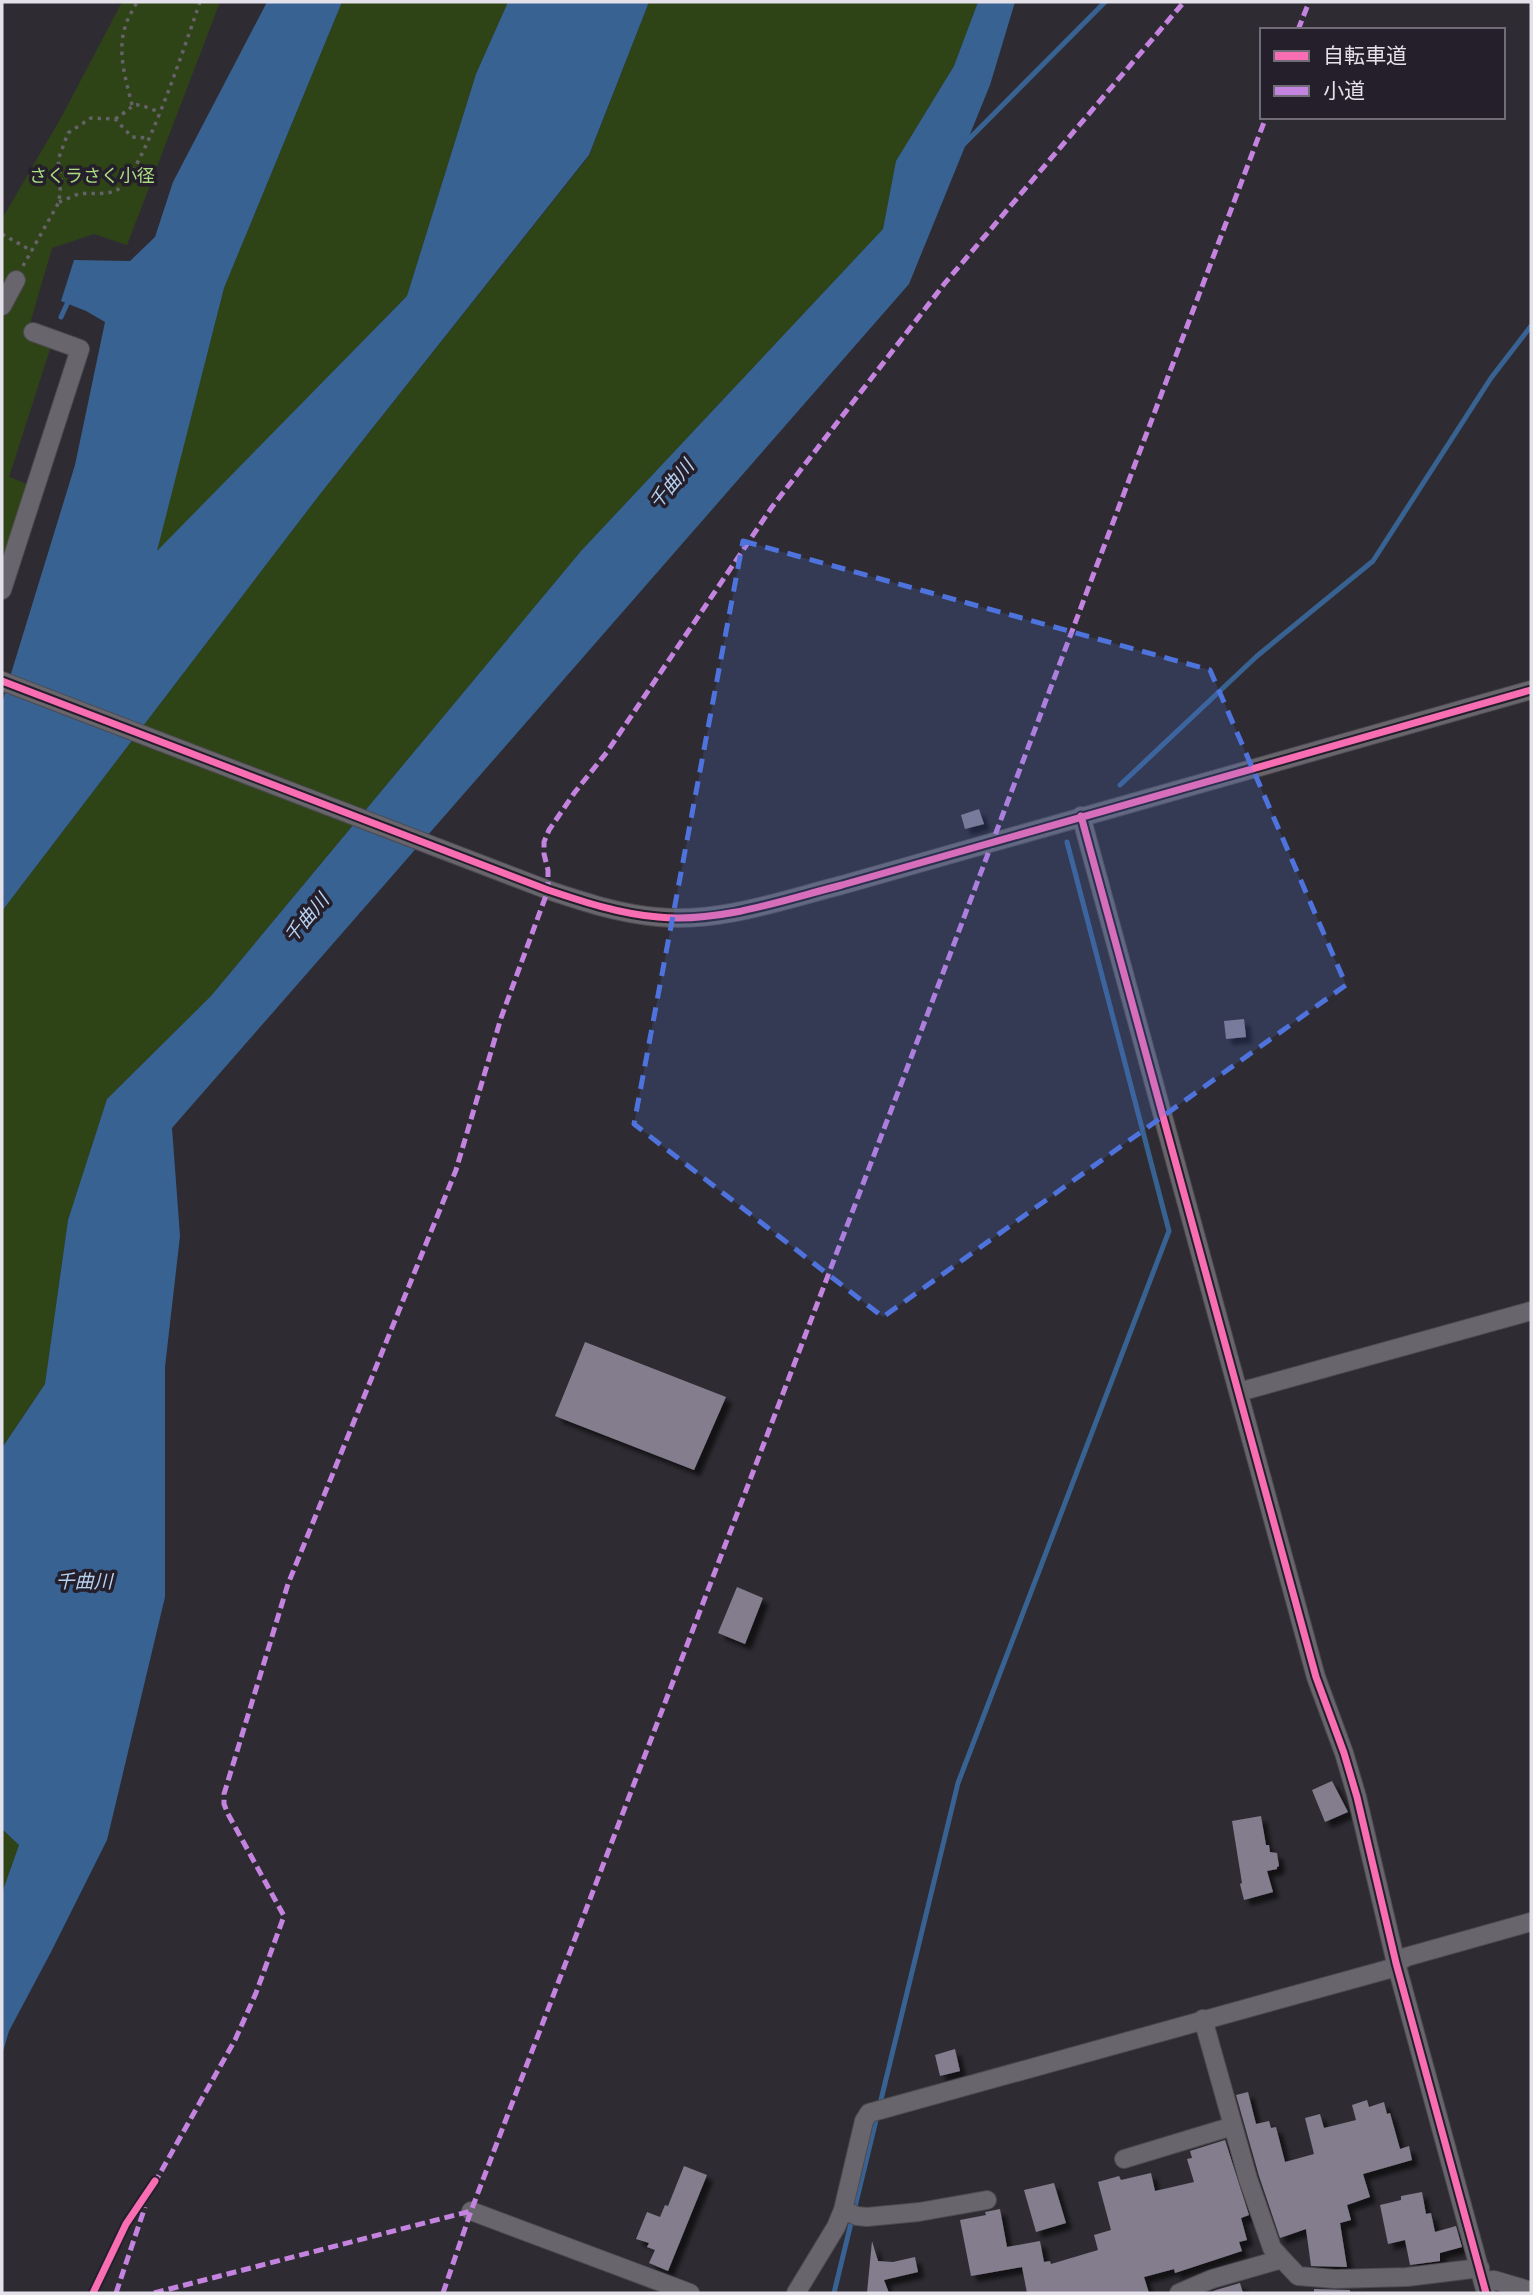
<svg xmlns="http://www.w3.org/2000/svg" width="1533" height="2295" viewBox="0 0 1533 2295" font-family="Rubik,'Noto Sans JP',sans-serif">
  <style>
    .green { fill: #2e4417 }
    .water { fill: #386292 }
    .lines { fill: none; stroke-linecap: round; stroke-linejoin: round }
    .stream { stroke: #386292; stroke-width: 5 }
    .building { fill: #847d8d; filter: url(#shadow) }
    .minor-casing { stroke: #4c4a50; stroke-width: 20 }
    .path { stroke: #646267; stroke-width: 3.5; stroke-dasharray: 3.5 5; stroke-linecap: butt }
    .minor { stroke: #68666c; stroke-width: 18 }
    .quiet { stroke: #c483df; stroke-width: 5; stroke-dasharray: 10 5; stroke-linecap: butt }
    .cycleway-casing { stroke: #241f2b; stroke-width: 11 }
    .cycleway { stroke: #f96db3; stroke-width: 7 }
    .marked { fill: #4f73dc; fill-opacity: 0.2; stroke: #4f73dc; stroke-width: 5; stroke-dasharray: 14 9; stroke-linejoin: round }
    .labels { text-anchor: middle; stroke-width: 7; stroke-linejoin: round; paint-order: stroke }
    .park-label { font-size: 18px; fill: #addd83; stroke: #241f2b }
    .water-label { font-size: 19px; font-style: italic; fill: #b6d0ef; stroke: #241f2b }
  </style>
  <defs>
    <filter id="shadow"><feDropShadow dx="6" dy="6" stdDeviation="2" flood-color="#0009"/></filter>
  </defs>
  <rect width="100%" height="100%" fill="#2e2c32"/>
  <!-- green -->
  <path class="green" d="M122 2H220L127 245 94 234 52 248 27 334 51 346 9 477 32 486 2 571V219L62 116Z
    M342 2H508L476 74 407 296 156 553 224 288Z
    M649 2H978L954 66 896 161 883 229 581 551 211 996 107 1099 68 1220 45 1384 2 1448V911L317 498 589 156Z
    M2 1829 19 1845 2 1893Z"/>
  <!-- water -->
  <path class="water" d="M267 2H342L224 288 157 551 407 296 476 74 508 2H649L589 155 317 498 2 911V703L75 465 105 322 86 311 61 301 74 260 130 261 155 237 173 182Z
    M978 2H1015L990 85 909 284 172 1128 180 1236 165 1367V1597L107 1840 51 1952 9 2031 2 2055V1893L19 1845 2 1829V1448L45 1384 68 1220 107 1099 211 996 581 551 883 229 896 161 954 66Z"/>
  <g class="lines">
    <!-- stream -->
    <path class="stream" d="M962 146 1105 2
      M61 317 67 304
      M1120 785 1257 656 1373 561 1491 378 1531 326
      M834 2293 958 1783 1169 1231 1067 842"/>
  </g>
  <!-- building -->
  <path class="building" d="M979 809 984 824 965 829 961 815Z
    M1244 1019 1246 1037 1226 1039 1224 1021Z
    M585 1342 726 1397 694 1470 555 1416Z
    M737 1587 763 1598 745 1644 718 1633Z
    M1332 1781 1348 1812 1325 1822 1312 1790Z
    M1261 1816 1266 1845H1269L1270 1852 1277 1853 1279 1866 1277 1867V1869L1267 1871 1273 1892 1244 1900 1240 1884 1242 1883 1232 1821Z
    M955 2049 960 2071 940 2076 935 2055Z
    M1248 2092 1256 2124 1269 2121 1271 2128 1276 2127 1285 2162 1314 2154 1305 2118 1320 2114 1324 2128 1356 2120 1352 2105 1367 2100 1369 2107 1384 2102 1387 2114 1390 2113 1400 2149 1409 2146 1412 2160 1363 2174 1370 2197 1347 2205 1351 2220 1340 2223 1347 2267 1311 2266 1306 2229 1280 2238 1259 2176 1236 2095Z
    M1225 2140 1249 2215 1241 2218 1247 2240 1239 2242 1242 2251 1175 2273 1174 2269 1144 2277 1149 2293H1027L1022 2267 971 2276 960 2220 986 2215 985 2212 1000 2209 1007 2247 1040 2241 1044 2262 1050 2261 1051 2264 1098 2250 1094 2235 1111 2230 1098 2182 1119 2176 1121 2180 1151 2173 1155 2191 1194 2182 1187 2159 1192 2158 1190 2151Z
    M684 2166 707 2175 668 2271 649 2263 655 2250 647 2247 649 2243 636 2239 647 2212 660 2217 665 2205 668 2206Z
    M1054 2183 1066 2223 1036 2232 1024 2190Z
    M1422 2192 1426 2214 1431 2213 1435 2232 1456 2226 1462 2247 1440 2253V2261L1410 2265 1405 2240 1388 2244 1380 2205 1401 2200V2196Z
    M872 2241 878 2261 893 2262 915 2257 918 2272 884 2280 889 2293H867Z
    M1240 2283 1243 2293H1209L1216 2290Z
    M1314 2289 1350 2290V2293H1314Z"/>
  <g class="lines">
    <defs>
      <path id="minor" d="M2 306 16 280
        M2 590 80 349 33 332
        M2 681 548 890C584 902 620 914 658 917 720 923 783 900 842 885L1531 690
        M1081 816 1316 1677 1344 1753 1357 1797 1396 1963 1486 2293
        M1239 1392 1531 1311
        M1203 2019 1248 2179 1272 2248 1282 2259
        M1124 2159 1233 2126
        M843 2210 857 2216 867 2217 919 2212 987 2200
        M471 2211 690 2293
        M1483 2281 1494 2280 1531 2291
        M796 2293 836 2227 843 2210 864 2121 869 2113 1389 1969 1406 1957 1531 1922
        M1179 2293 1212 2279 1282 2259 1298 2276 1335 2279 1407 2277 1480 2268"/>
    </defs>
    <!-- minor casing -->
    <use href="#minor" class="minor-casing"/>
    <!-- path -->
    <path class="path" d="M132 105C126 80 117 53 125 27 127 19 133 10 137 2
      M115 119C139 104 129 100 159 112
      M59 202C65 200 72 196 79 194 91 192 104 196 117 190 143 175 188 36 200 2
      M2 234 32 251
      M23 266 59 202 61 179 58 160 68 133 91 118 115 119 132 137 148 138"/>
    <!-- minor -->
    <use href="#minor" class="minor"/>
    <!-- quiet -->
    <path class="quiet" d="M1298 30 1309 2
      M154 2184 235 2040 256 1993 284 1916 228 1814 224 1804V1794L288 1584 456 1170 501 1018 548 890V870L544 854V842L549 830 575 792 607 752 772 507 945 283 1184 2
      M116 2293 145 2207
      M154 2293 471 2211
      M443 2293 471 2211 903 1079 1266 117"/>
    <defs>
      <path id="cycleway" d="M2 681 548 890C584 902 620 914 658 917 720 923 783 900 842 885L1531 690
        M1081 816 1316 1677 1344 1753 1357 1797 1396 1963 1486 2293
        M93 2293 126 2224 155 2181"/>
    </defs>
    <!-- cycleway casing -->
    <use href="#cycleway" class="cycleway-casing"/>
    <!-- cycleway -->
    <use href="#cycleway" class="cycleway"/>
  </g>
  <!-- marked area -->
  <path class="marked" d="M743 541 1210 670 1346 985 883 1317 634 1124Z"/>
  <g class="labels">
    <!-- park labels -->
    <g class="park-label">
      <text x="92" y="182">さくラさく小径</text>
    </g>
    <!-- water labels -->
    <g class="water-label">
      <text transform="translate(671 484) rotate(-50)" y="7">千曲川</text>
      <text transform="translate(306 918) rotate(-50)" y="7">千曲川</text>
      <text x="84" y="1588">千曲川</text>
    </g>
  </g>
  <!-- border -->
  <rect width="1533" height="2295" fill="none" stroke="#e4e1ea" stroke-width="7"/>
  <!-- legend -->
  <rect x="1260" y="28" width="245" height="91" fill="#241f2b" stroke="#716d77" stroke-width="2"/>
  <rect x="1274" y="51" width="35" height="10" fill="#f96db3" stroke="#716d77" stroke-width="2"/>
  <text x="1323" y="63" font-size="21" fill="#e4e1ea">自転車道</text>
  <rect x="1274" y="86" width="35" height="10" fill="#c483df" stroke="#716d77" stroke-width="2"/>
  <text x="1323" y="98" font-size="21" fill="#e4e1ea">小道</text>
</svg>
